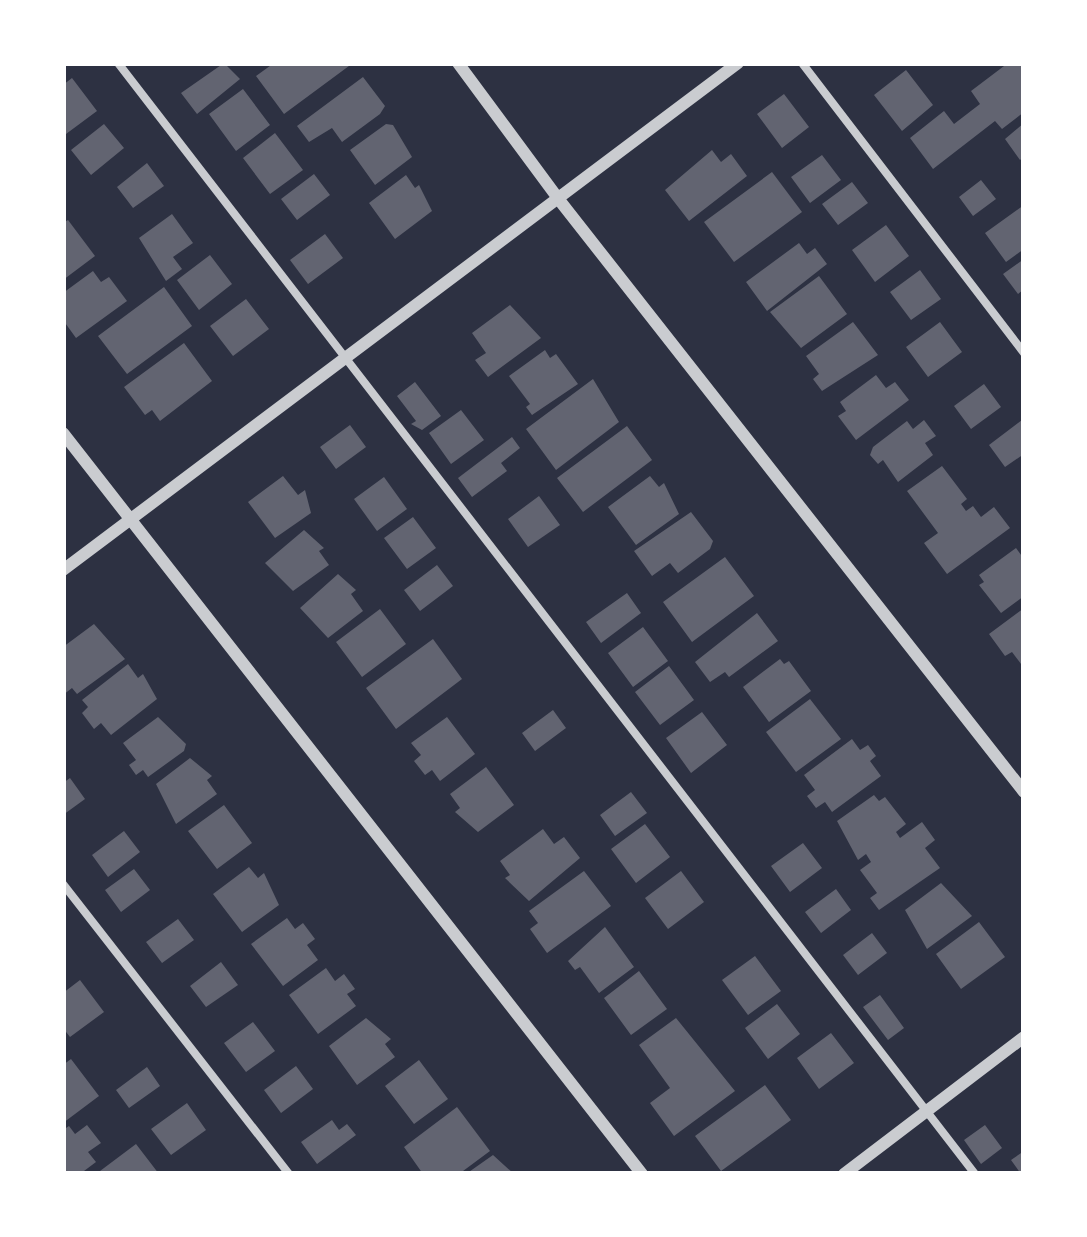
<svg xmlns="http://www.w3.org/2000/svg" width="1087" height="1237" viewBox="0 0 1087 1237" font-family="'Zilla Slab',serif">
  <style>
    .building { fill: #626471 }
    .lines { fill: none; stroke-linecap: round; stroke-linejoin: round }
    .service { stroke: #caccd0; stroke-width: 8 }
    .minor { stroke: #caccd0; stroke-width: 12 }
  </style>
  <rect width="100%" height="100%" fill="#2d3142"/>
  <!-- building -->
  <path class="building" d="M224 63 240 79 197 114 181 93Z
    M274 63H353L284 114 256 76Z
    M1008 63H1024V112L1002 129 995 121 933 169 910 138 944 111 954 124 980 104 971 91Z
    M906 70 933 105 902 131 874 95Z
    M363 77 385 106 380 114 342 142 332 128 309 142 297 126Z
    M72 78 97 111 66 134 63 85Z
    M243 89 270 125 236 151 209 114Z
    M784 94 809 127 782 148 757 114Z
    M1024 123V157L1020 160 1005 139Z
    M104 124 124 148 91 175 71 150Z
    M386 124 393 125 412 157 375 185 350 150Z
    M275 133 303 170 270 194 243 158Z
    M712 150 721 162 731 154 747 176 689 221 665 190Z
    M822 155 841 180 810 203 791 177Z
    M147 163 164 186 133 208 117 187Z
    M772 172 802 212 734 262 704 222Z
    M314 174 330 195 297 220 281 199Z
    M406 175 415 188 419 185 432 211 395 239 369 203Z
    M981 180 996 199 973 216 959 197Z
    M852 182 868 203 838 225 822 204Z
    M1024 205V249L1006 262 985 233Z
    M172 214 193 243 173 257 182 269 166 281 139 238Z
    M68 220 95 256 63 280V223Z
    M886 225 909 256 875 282 852 250Z
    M325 234 343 258 308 284 290 260Z
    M799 243 807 254 815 248 827 264 767 311 746 282Z
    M210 255 232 284 199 310 177 280Z
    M1024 259V289L1018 294 1003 274Z
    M920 270 941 299 911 320 890 292Z
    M93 271 101 282 109 277 127 301 76 338 63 320V293Z
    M819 276 847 314 801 348 770 312Z
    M164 287 192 326 127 374 98 336Z
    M246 299 269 329 233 356 210 326Z
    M510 305 541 338 488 377 475 360 486 353 472 333Z
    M853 322 878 355 822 391 813 379 819 374 806 356Z
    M940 322 962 352 928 377 906 347Z
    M184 343 212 381 160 421 152 410 145 415 124 387Z
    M545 350 550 358 556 354 578 384 532 415 526 407 530 404 509 376Z
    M876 375 886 388 895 382 909 400 856 440 838 416 846 411 840 402Z
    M593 379 619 422 556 470 526 429Z
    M415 382 441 416 422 430 411 424 416 421 397 396Z
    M984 384 1001 407 971 429 954 406Z
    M461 410 484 440 451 464 429 433Z
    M924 420 936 436 925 443 933 455 898 482 883 460 878 464 870 455 873 447 907 421 913 429Z
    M1022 420 1024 454 1005 467 989 445Z
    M350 425 366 447 336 469 320 447Z
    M627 426 652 460 583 512 557 478Z
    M512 437 520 448 501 463 507 471 472 497 458 478Z
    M942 466 967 499 961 504 966 511 973 506 981 517 994 507 1010 528 947 574 924 543 938 533 907 491Z
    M283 476 298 495 305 490 311 513 275 538 248 502Z
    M650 476 659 487 664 483 679 514 636 545 608 507Z
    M384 477 407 509 377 531 354 499Z
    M539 496 560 525 528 547 508 519Z
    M691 512 713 541 710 549 678 573 670 563 652 576 634 551Z
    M413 517 436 548 407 569 384 538Z
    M304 530 324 548 319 551 329 565 293 591 265 563Z
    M1016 548 1024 559V596L1001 613 979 585 984 582 979 575Z
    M725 557 754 596 692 642 663 602Z
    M437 565 453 586 420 611 404 590Z
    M338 574 356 590 351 594 363 611 328 638 300 608Z
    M627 593 641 613 601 643 586 622Z
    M1024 608V668L1012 652 1005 656 989 634Z
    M380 609 406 644 362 677 336 642Z
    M757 613 778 641 729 677 725 672 710 682 695 662Z
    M94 624 125 659 77 694 72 688 63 695V647Z
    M643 627 668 661 633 687 608 653Z
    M433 639 462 679 396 729 366 688Z
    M780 659 784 664 789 661 811 691 769 722 743 687Z
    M128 664 138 678 143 674 157 699 111 735 101 723 94 729 82 713 88 707 82 700Z
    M669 666 694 700 660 725 635 692Z
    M810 699 841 739 796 772 766 732Z
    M553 710 566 728 535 751 522 733Z
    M702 712 727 745 691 773 666 738Z
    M158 717 186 744 184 751 148 777 143 770 136 775 129 765 136 760 123 743Z
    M447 717 475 754 440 781 432 770 425 775 414 761 421 755 411 743Z
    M852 739 860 750 868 745 876 756 870 761 881 776 832 812 825 802 816 808 807 796 815 790 804 775Z
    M190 758 212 776 207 780 217 794 176 824 156 784Z
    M486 767 514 805 478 832 455 812 460 808 450 794Z
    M70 778 85 799 63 815V783Z
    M631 792 647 813 615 836 600 815Z
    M874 795 879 801 885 797 906 824 896 832 900 838 922 822 935 840 925 848 940 868 879 910 870 898 877 893 860 870 871 862 866 854 858 860 837 821Z
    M224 805 252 843 217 869 188 831Z
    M645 824 670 857 636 883 611 849Z
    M543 829 554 844 564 837 580 858 529 901 505 878 510 875 500 861Z
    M124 831 140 852 108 877 92 855Z
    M803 843 822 868 790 892 771 866Z
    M249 867 258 878 264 873 279 905 242 932 213 894Z
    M134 869 150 890 121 912 105 890Z
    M584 871 611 906 547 953 530 929 538 923 529 911Z
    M681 871 704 902 668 929 645 898Z
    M941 883 972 916 927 949 905 910Z
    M836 889 851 910 821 933 805 912Z
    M287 918 295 929 303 923 315 939 307 945 318 960 283 986 251 944Z
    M178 919 194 940 162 963 146 942Z
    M979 922 1005 957 961 989 936 954Z
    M605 927 634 967 599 993 580 967 575 970 568 961Z
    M872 933 887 953 858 975 843 955Z
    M755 956 781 991 748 1015 722 980Z
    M221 962 238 985 206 1007 190 986Z
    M326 968 335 981 344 974 355 989 347 994 356 1006 318 1034 289 995Z
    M639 971 667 1009 631 1035 604 998Z
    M80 980 104 1012 70 1037 63 1028V993Z
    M880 995 904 1028 888 1040 863 1007Z
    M777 1004 800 1034 768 1059 745 1028Z
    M366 1018 391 1039 385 1044 395 1057 357 1085 329 1046Z
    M676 1018 735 1091 674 1136 650 1103 670 1088 639 1045Z
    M253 1022 275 1051 246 1072 224 1043Z
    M831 1033 854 1063 819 1089 797 1058Z
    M71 1059 99 1096 63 1123V1065Z
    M419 1060 448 1099 414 1124 385 1086Z
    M296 1066 313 1089 281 1113 264 1090Z
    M147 1067 160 1086 129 1108 116 1090Z
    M765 1085 791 1120 721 1171 695 1136Z
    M187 1103 206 1130 171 1155 151 1129Z
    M457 1107 490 1151 459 1174H423L404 1147Z
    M332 1120 339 1130 347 1124 356 1135 317 1164 301 1142Z
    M87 1125 101 1143 88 1152 96 1162 80 1174H63V1130L69 1126 75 1134Z
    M985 1125 1002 1148 981 1164 964 1140Z
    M136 1144 159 1174H96Z
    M1024 1151V1174H1021L1011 1160Z
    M493 1155 514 1174H466Z"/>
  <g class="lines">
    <!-- service -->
    <path class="service" d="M118 63 975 1174
      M802 63 1024 353
      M63 884 289 1174"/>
    <!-- minor -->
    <path class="minor" d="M458 63 560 201 1024 792
      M63 433 642 1174
      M63 570 738 63
      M844 1174 1024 1037"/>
  </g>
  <!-- border -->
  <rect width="1087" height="1237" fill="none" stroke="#ffffff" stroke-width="132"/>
</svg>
